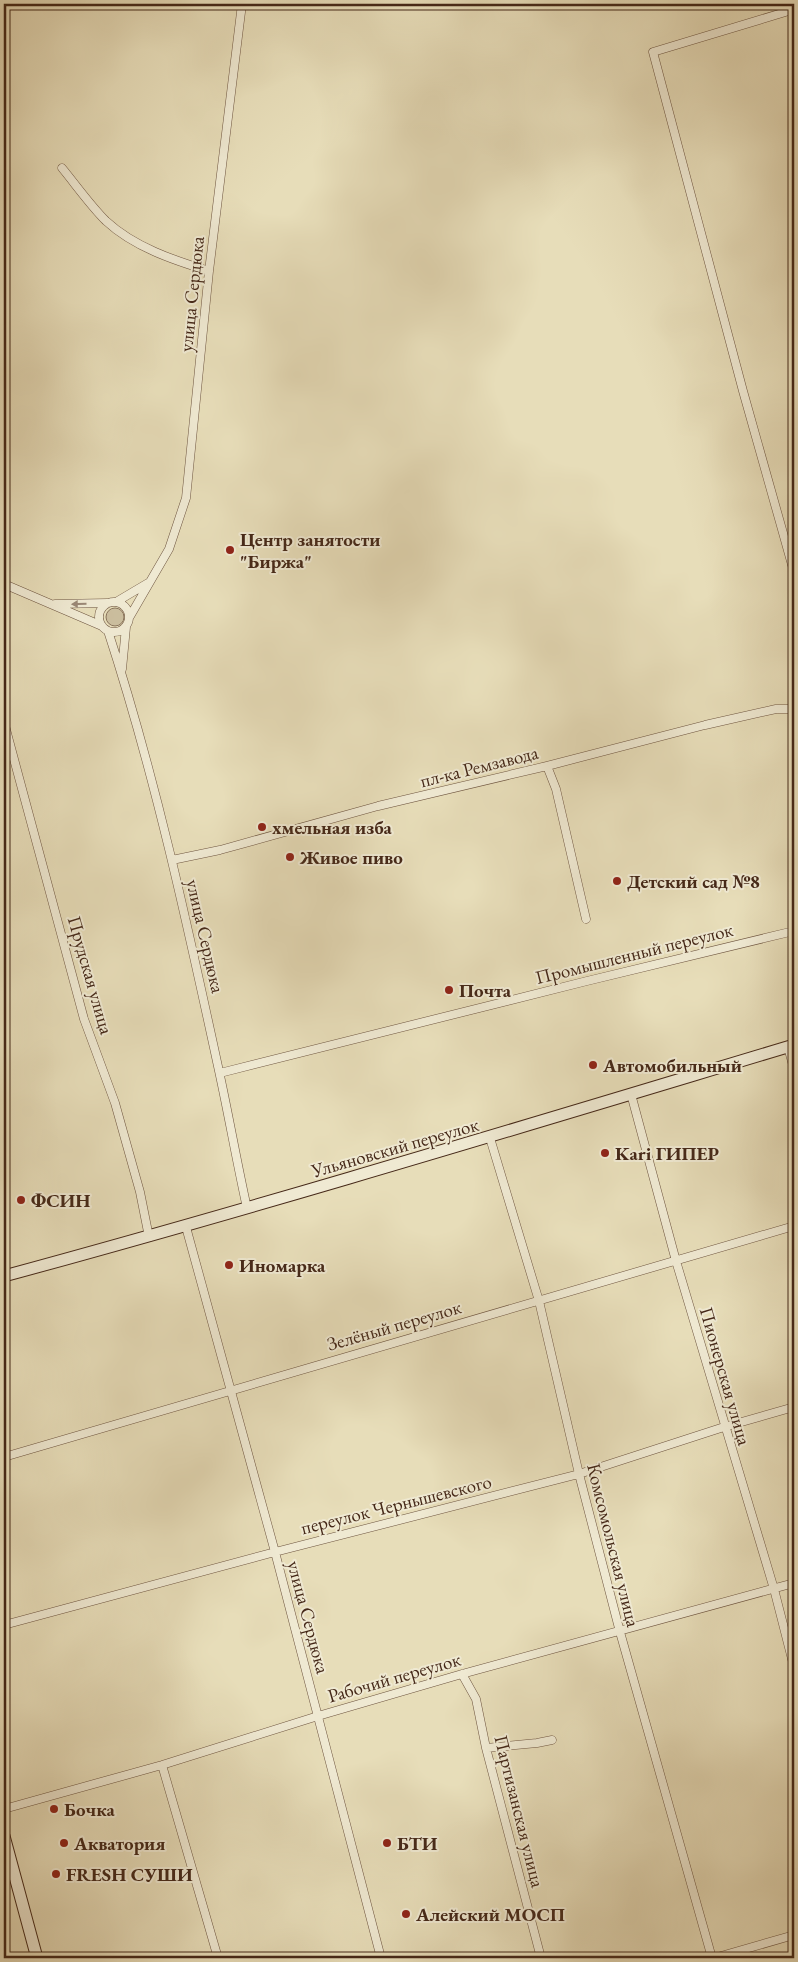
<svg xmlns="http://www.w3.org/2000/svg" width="798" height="1962" viewBox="0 0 798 1962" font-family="'EB Garamond',serif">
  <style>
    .green { fill: #cbbe9e; stroke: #88735b }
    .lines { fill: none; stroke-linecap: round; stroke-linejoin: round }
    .minor-casing { stroke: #6e5540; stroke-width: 9 }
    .secondary-casing { stroke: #452818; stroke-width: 13 }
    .minor { stroke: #efe9d2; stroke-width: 8 }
    .secondary { stroke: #efe9d2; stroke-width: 11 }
    .oneway { fill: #9a8875 }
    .poi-dot { fill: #8f2418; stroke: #efe9d2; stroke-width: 2 }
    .labels { text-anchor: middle; stroke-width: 4; stroke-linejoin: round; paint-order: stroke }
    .street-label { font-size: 19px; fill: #452818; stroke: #efe9d2 }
    .poi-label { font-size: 19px; font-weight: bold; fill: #452818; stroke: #efe9d2; text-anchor: start }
  </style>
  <rect width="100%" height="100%" fill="#e7ddb9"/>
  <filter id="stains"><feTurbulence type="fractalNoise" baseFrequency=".004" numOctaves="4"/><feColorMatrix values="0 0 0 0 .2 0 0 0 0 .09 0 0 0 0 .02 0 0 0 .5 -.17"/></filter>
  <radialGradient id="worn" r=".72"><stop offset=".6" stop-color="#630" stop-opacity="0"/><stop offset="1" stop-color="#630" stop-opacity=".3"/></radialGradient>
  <!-- green -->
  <path class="green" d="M106 617a9 9 0 1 1 18 0a9 9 0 1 1-18 0Z"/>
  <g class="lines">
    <defs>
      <path id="minor" d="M794 15 792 10 653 52 743 391 794 572
        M62 168C76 185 90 205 106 221 134 247 173 260 209 271
        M4 584 102 626
        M116 602 148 583
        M99 617a15 15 0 1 1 30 0a15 15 0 1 1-30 0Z
        M55 604 108 603
        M129 618 169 549 186 498 209 271 242 4
        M108 631C155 775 187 923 219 1071 229 1117 237 1163 247 1208
        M122 669 126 627
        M4 722 84 1019 115 1103 140 1192 149 1237
        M547 766 556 789 586 919
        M172 860 220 850 378 806 547 766 705 725 776 709H794
        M788 1047 794 1069
        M220 1073 587 981 794 931
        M631 1094 676 1261 774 1589 794 1667
        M490 1138 539 1301 579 1474 620 1632 712 1958
        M186 1227 275 1552 381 1958
        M4 1457 794 1226
        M4 1625 275 1552 579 1474 724 1427 794 1407
        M462 1674 476 1699 486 1748 541 1958
        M486 1748 537 1743 552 1740
        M162 1765 218 1958
        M4 1809 162 1765 318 1716 462 1674 794 1583
        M714 1958 794 1935"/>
      <path id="secondary" d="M4 1276C269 1204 531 1124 794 1045
        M4 1836 37 1958"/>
    </defs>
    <!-- minor casing -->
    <use href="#minor" class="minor-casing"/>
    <!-- secondary casing -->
    <use href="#secondary" class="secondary-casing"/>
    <!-- minor -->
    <use href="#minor" class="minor"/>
    <!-- secondary -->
    <use href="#secondary" class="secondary"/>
  </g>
  <!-- one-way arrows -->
  <defs><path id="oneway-solid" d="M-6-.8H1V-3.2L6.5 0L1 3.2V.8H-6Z" transform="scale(1.25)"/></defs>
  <use class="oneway" href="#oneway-solid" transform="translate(79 604) rotate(179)"/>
  <!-- markers -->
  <g class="poi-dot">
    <circle cx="230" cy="550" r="5"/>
    <circle cx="262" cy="827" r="5"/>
    <circle cx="290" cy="857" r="5"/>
    <circle cx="617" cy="881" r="5"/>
    <circle cx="449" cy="990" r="5"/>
    <circle cx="593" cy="1065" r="5"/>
    <circle cx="605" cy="1153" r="5"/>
    <circle cx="21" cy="1200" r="5"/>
    <circle cx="229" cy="1265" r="5"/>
    <circle cx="54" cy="1809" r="5"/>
    <circle cx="64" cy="1843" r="5"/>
    <circle cx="387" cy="1843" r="5"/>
    <circle cx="56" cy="1874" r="5"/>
    <circle cx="406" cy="1914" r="5"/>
  </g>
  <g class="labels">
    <!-- street labels -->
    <g class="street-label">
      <text transform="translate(191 294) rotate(-84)" y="7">улица Сердюка</text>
      <text transform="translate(479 766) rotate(-14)" y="7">пл-ка Ремзавода</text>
      <text transform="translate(206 936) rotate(77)" y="7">улица Сердюка</text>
      <text transform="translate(634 953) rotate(-14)" y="7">Промышленный переулок</text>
      <text transform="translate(91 975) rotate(74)" y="7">Прудская улица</text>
      <text transform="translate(395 1147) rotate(-16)" y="7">Ульяновский переулок</text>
      <text transform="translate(394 1325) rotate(-16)" y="7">Зелёный переулок</text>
      <text transform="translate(726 1376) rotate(74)" y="7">Пионерская улица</text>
      <text transform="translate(396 1504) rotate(-14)" y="7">переулок Чернышевского</text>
      <text transform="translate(614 1545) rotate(76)" y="7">Комсомольская улица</text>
      <text transform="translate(309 1617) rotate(75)" y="7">улица Сердюка</text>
      <text transform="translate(394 1677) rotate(-16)" y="7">Рабочий переулок</text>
      <text transform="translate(520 1811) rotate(76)" y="7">Партизанская улица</text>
    </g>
    <!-- poi labels -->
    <g class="poi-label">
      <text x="240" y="546">Центр занятости<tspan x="240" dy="22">"Биржа"</tspan></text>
      <text x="272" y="834">хмельная изба</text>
      <text x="300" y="864">Живое пиво</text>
      <text x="627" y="888">Детский сад №8</text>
      <text x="459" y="997">Почта</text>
      <text x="603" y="1072">Автомобильный</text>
      <text x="615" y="1160">Kari ГИПЕР</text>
      <text x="31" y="1207">ФСИН</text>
      <text x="239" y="1272">Иномарка</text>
      <text x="64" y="1816">Бочка</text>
      <text x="74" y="1850">Акватория</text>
      <text x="397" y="1850">БТИ</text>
      <text x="66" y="1881">FRESH СУШИ</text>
      <text x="416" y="1921">Алейский МОСП</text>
    </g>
  </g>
  <!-- margin -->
  <rect width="798" height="1962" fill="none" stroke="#e7ddb9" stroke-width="20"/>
  <rect x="5" y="5" width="788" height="1952" fill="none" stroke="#452818" stroke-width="2.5"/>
  <rect x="10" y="10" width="778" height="1942" fill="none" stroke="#452818"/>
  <rect width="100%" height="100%" filter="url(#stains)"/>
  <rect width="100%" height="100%" fill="url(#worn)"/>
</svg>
